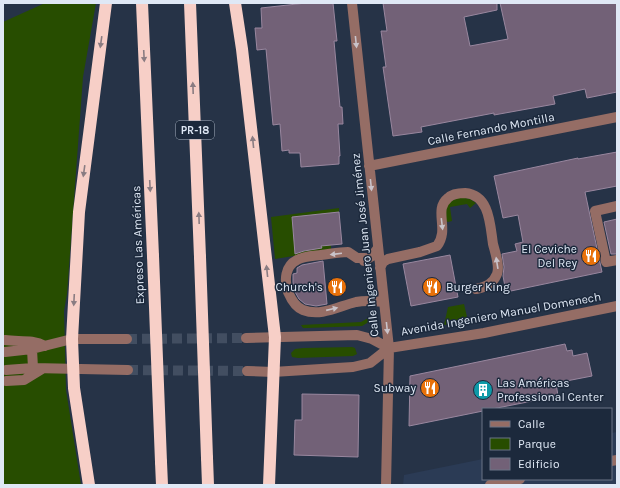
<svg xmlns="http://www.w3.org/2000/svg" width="620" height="488" viewBox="0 0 620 488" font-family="Karla,sans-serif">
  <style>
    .built { fill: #2b3b55 }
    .green { fill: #274d00 }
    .building { fill: #726177; stroke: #99879f }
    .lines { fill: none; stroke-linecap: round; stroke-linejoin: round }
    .minor-tunnel { stroke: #424e61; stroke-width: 10; stroke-dasharray: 10 5; stroke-linecap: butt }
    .minor { stroke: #956d65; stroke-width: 10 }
    .highway { stroke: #f7cfc7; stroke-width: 12 }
    .highway-bridge { stroke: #f7cfc7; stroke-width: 12 }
    .oneway { fill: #8a7c82 }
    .oneway2 { fill: #c9c3ca }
    .labels { text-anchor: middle; stroke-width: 3; stroke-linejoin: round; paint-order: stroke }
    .shield { fill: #1c293c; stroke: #a4afbe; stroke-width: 1 }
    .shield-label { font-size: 11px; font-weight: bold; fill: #dfe8f5 }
    .street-label { font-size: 12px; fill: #dfe8f5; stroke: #1c293c }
    .poi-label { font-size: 12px; fill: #dfe8f5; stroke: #1c293c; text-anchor: end }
  </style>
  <rect width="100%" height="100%" fill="#263347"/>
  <!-- built -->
  <path class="built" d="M617 432V485H403L404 475 483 459V479H611V433Z"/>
  <!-- green -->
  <path class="green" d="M45 3H96L83 77 67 294 64 311 66 390 81 485H3V22Z
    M461 197 470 199 476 203 470 208 467 204 450 207 452 221 448 222 446 221 445 215 448 202Z
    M339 208V212L292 217 295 248 331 245V250L275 259 271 217Z
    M464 304 468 321 444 325 448 307Z
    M370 317 371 319 367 323 362 326 307 328H303L301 325 361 322Z
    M352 347 355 348 357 354 353 356 298 358 292 357 291 353 295 349 303 348Z"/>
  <!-- building -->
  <path class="building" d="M306 3H333L337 41H334L340 107H342L343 124H338L340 156H339V164L301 167 300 153H289V150L282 151 280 124 273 125 266 49 257 50 255 28H262L261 8Z
    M383 3H497V10L464 17 470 46 508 39 500 3H617V92L587 98 585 89 553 96 555 104 494 115V113L421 127 422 132 393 136 383 67H386L381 31H387Z
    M617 152V186L585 192 602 272 506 292 503 276 504 267 502 254 517 251 515 244 523 242 518 215 503 218 494 176 578 158V159Z
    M339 212 342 244 321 246 322 248 304 251 295 254 292 217Z
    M617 219V254H611L604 222Z
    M450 255 458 297 411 306 403 264Z
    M323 261 327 304 316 306 305 304 299 299 294 290 293 282V274L297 273V268L302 265Z
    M565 344 567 351 572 350 573 356 587 353 592 376 556 383 558 396 492 409H483V411L409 426 410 376Z
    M302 394 359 395 358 457 294 455 295 420H302Z"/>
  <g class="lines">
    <!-- minor-tunnel -->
    <path class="minor-tunnel" d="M127 339 246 338
      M128 370 247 371"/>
    <!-- minor -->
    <path class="minor" d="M352 3 389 348 386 485
      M369 166 617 117
      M617 206 595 211 606 262 617 260
      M378 248 372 256 364 261 365 258H357L348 252C339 252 330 254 321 255 313 256 304 256 297 260 285 266 284 280 288 292 291 299 295 307 303 310 321 317 339 306 356 302 366 300 375 301 384 302
      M380 268 383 262 388 259 420 252 437 246C450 229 433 210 448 198 452 194 459 193 465 193 490 195 490 225 493 244 495 252 500 266 497 274 493 284 486 287 476 289
      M246 338 357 335 372 339 389 348
      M5 340C19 342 32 339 45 346
      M32 349 33 368
      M5 352 32 349 72 339H127
      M6 370 33 368 128 370
      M247 371 273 372 353 367 370 363 389 348 484 333 617 306
      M6 381 24 380 42 369
      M611 461 617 460
      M490 485 520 479"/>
    <!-- highway -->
    <path class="highway" d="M142 3 153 256
      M190 3 200 257
      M235 3 242 49 275 337 269 485
      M207 458 208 485
      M161 462 162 485
      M89 485 74 388 72 339 79 212 106 3"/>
    <!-- highway-bridge -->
    <path class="highway-bridge" d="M153 256 161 462
      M200 257 207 458"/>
  </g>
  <!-- one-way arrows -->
  <defs><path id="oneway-solid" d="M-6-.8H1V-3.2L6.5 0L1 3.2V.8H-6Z"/></defs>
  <g class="oneway">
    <use href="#oneway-solid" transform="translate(101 42) rotate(98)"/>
    <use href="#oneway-solid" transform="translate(144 56) rotate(87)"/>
    <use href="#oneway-solid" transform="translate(193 88) rotate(-92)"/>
    <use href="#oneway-solid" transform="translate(253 142) rotate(-96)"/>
    <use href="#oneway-solid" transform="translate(84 171) rotate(98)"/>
    <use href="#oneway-solid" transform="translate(150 186) rotate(87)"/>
    <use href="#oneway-solid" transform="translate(199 218) rotate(-92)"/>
    <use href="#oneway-solid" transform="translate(267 271) rotate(-96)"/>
    <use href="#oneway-solid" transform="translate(74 300) rotate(93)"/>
  </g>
  <g class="oneway2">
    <use href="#oneway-solid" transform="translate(356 42) rotate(84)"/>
    <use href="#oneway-solid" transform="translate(371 185) rotate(84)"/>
    <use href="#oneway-solid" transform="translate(442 224) rotate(83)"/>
    <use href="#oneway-solid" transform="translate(336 254) rotate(173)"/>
    <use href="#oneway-solid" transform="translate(497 263) rotate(-99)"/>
    <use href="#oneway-solid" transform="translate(332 309) rotate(-13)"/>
    <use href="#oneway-solid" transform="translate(387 328) rotate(84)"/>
  </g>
  <!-- icons -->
  <defs>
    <symbol id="restaurant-disc" viewBox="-11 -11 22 22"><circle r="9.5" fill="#e8710a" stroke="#1c293c"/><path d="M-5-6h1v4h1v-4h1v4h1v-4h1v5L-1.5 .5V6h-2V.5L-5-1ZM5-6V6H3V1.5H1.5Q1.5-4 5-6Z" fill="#fff"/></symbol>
    <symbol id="building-disc" viewBox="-11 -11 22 22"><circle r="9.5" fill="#0f9aa8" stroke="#1c293c"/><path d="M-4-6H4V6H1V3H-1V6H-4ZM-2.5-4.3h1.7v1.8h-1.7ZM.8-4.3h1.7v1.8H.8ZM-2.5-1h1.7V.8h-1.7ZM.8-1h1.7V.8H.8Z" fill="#fff"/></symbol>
  </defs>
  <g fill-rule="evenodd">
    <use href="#restaurant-disc" x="580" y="245" width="22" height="22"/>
    <use href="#restaurant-disc" x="326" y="276" width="22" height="22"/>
    <use href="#restaurant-disc" x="421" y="276" width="22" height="22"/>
    <use href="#restaurant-disc" x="419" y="377" width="22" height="22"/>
    <use href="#building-disc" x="472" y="379" width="22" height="22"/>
  </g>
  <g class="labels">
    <!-- shield labels -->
    <rect class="shield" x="176" y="121" width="38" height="18" rx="3"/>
    <g class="shield-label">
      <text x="195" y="134">PR-18</text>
    </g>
    <!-- street labels -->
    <g class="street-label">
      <text transform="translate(491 129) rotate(-11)" y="4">Calle Fernando Montilla</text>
      <text transform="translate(138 245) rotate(-92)" y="4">Expreso Las Américas</text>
      <text transform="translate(365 245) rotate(-96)" y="4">Calle Ingeniero Juan José Jiménez</text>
      <text transform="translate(501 314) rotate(-10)" y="4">Avenida Ingeniero Manuel Domenech</text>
    </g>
    <!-- poi labels -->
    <g class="poi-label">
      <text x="577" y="253">El Ceviche<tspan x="577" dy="14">Del Rey</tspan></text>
      <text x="323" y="291">Church's</text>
      <text x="446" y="291" text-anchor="start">Burger King</text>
      <text x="497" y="387" text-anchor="start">Las Américas<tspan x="497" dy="14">Professional Center</tspan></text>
      <text x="416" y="392">Subway</text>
    </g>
  </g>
  <!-- border -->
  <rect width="620" height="488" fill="none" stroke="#dfe8f5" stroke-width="8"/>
  <!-- legend -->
  <rect x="482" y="408" width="130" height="72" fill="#1c293c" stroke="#6a7586"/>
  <rect x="490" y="421" width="20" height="6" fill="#956d65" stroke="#6a7586"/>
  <text x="518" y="428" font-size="12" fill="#dfe8f5">Calle</text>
  <rect x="490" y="438" width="20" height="12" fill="#274d00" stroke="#6a7586"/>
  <text x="518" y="448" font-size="12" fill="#dfe8f5">Parque</text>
  <rect x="490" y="458" width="20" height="12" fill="#726177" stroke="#6a7586"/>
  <text x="518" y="468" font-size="12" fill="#dfe8f5">Edificio</text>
</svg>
